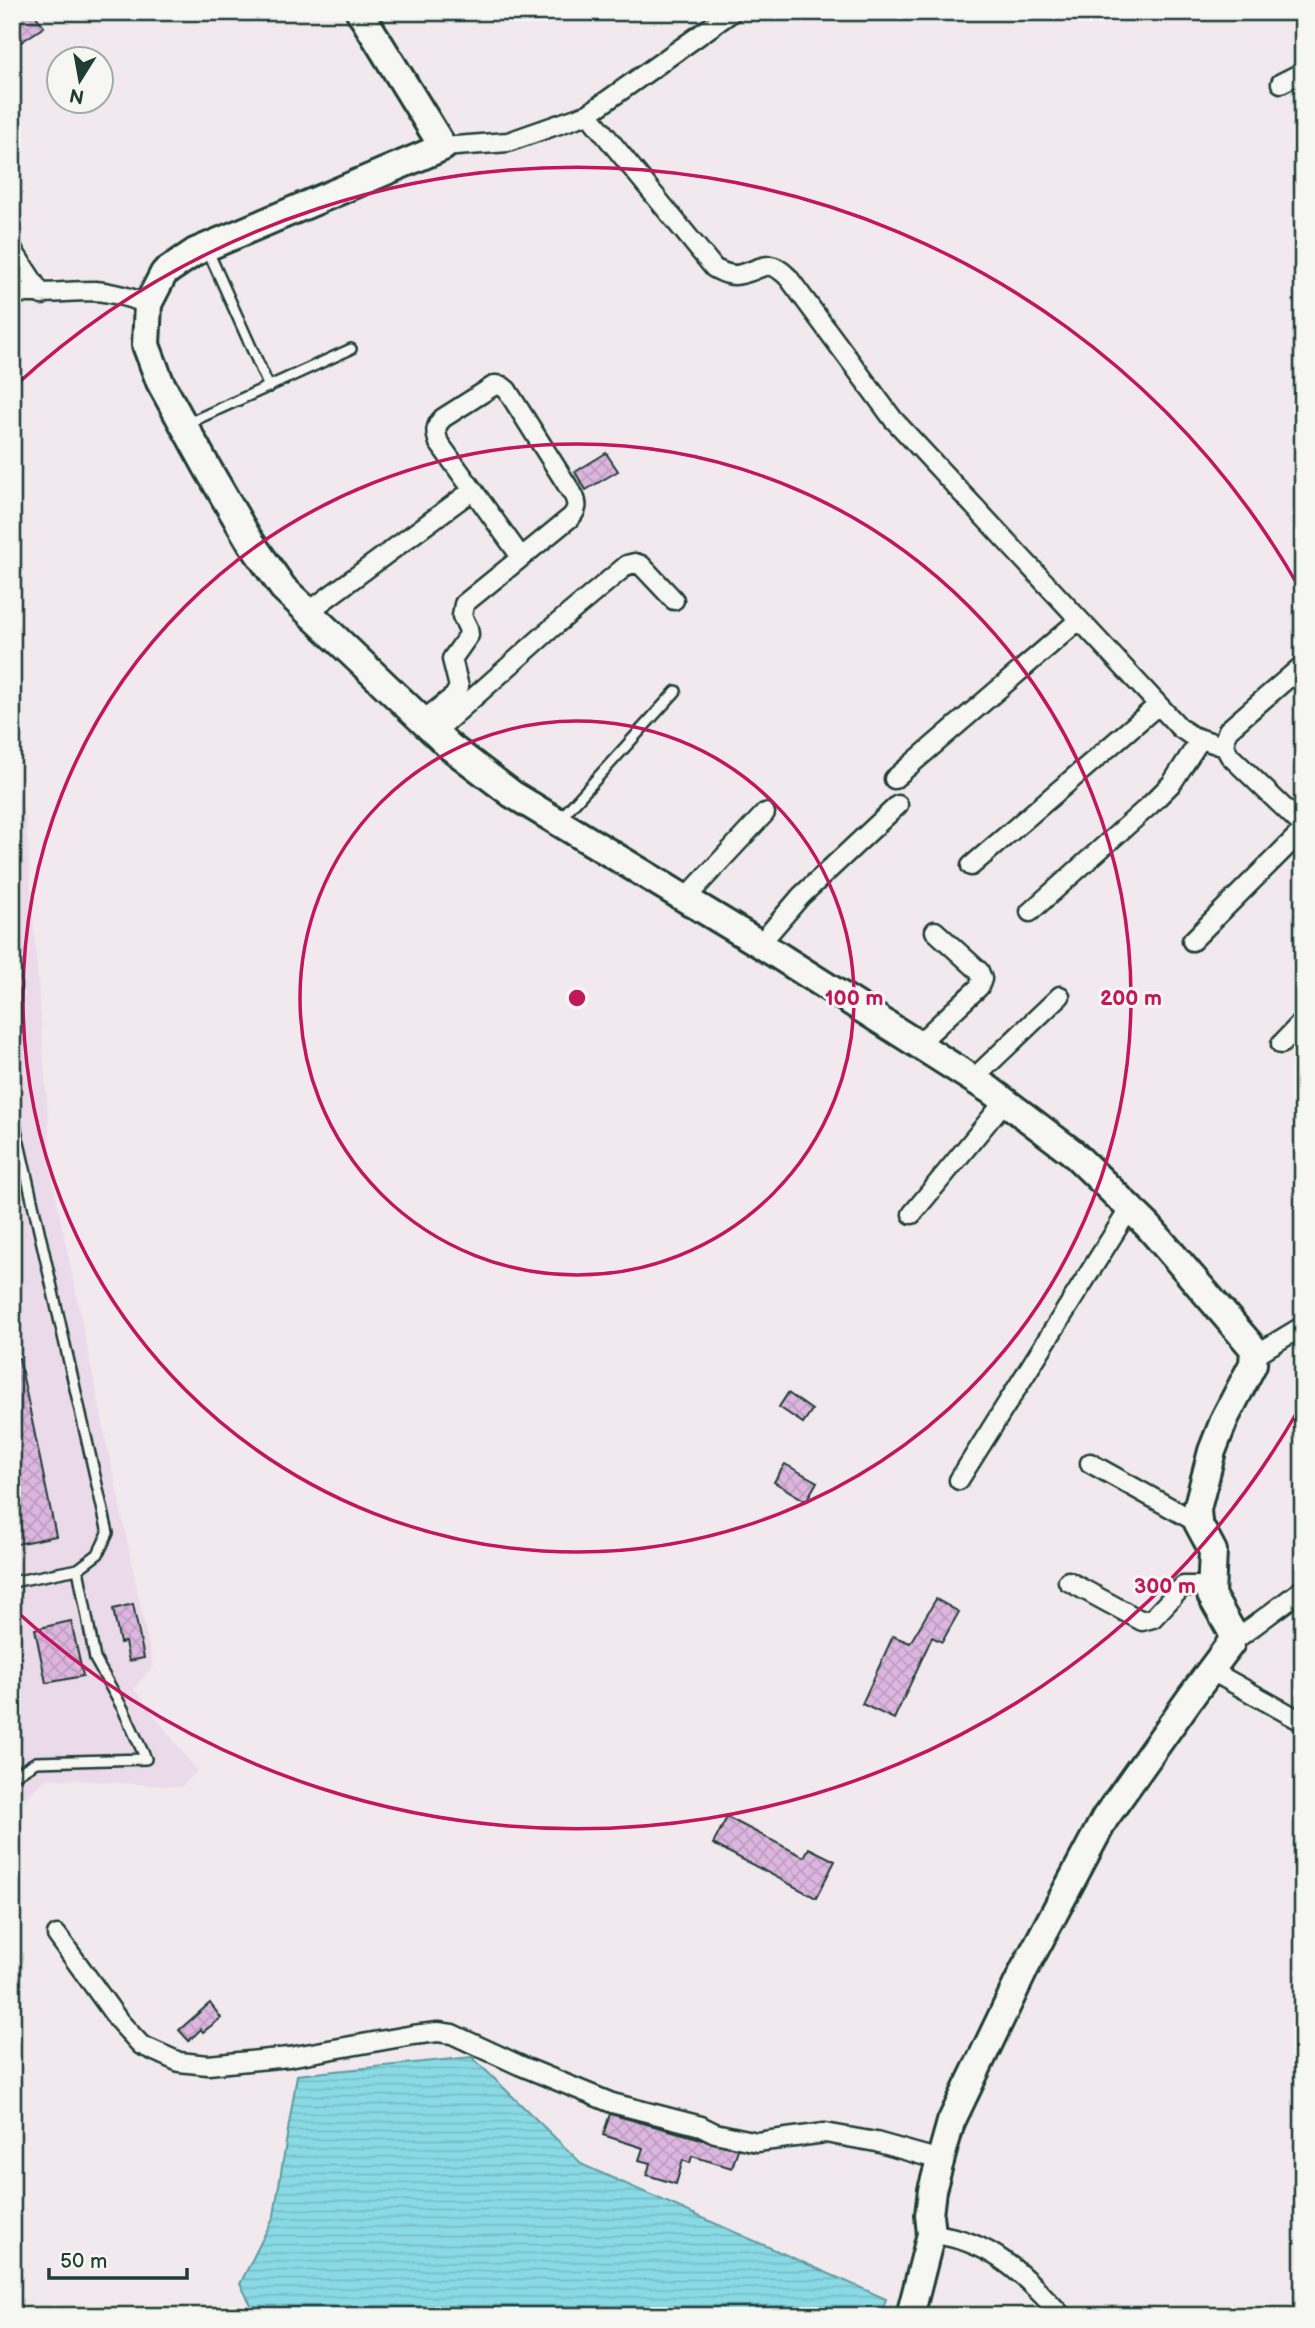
<svg xmlns="http://www.w3.org/2000/svg" width="1315" height="2328" viewBox="0 0 1315 2328" font-family="'Balsamiq Sans',sans-serif">
  <style>
    .built { fill: #ebdaea }
    .water { fill: url(#water-rules); stroke: #5f9b9e; stroke-width: 2 }
    .building { fill: url(#building-cross-hatch); stroke: #1f3d34; stroke-width: 2 }
    .lines { fill: none; stroke-linecap: round; stroke-linejoin: round }
    .lane-casing { stroke: #1f3d34; stroke-width: 14 }
    .street-casing { stroke: #1f3d34; stroke-width: 23 }
    .secondary-casing { stroke: #1f3d34; stroke-width: 32 }
    .lane { stroke: #f6f6f2; stroke-width: 9 }
    .street { stroke: #f6f6f2; stroke-width: 18 }
    .secondary { stroke: #f6f6f2; stroke-width: 26 }
    .ring { fill: none; stroke: #c2185b; stroke-width: 3.5 }
    .centre { fill: #c2185b; stroke: #f6f6f2; stroke-width: 3.5 }
    .ring-label { font-size: 21px; text-anchor: middle; font-weight: bold; fill: #c2185b; stroke: #f6f6f2; stroke-width: 6; stroke-linejoin: round; paint-order: stroke }
  </style>
  <defs>
    <pattern id="water-rules" width="6" height="5" patternUnits="userSpaceOnUse" patternTransform="scale(1.75)"><rect width="6" height="5" fill="#8adae5"/><path d="M0 2.5h6" fill="none" stroke="#77bcc5"/></pattern>
    <pattern id="building-cross-hatch" width="8" height="8" patternUnits="userSpaceOnUse" patternTransform="scale(1.75)"><rect width="8" height="8" fill="#ddb6df"/><path d="M0 0l8 8M0 8l8-8" fill="none" stroke="#bd9dc0"/></pattern>
  </defs>
  <rect width="100%" height="100%" fill="#f1e9ee"/>
  <filter id="ink" filterUnits="userSpaceOnUse"><feTurbulence type="fractalNoise" baseFrequency=".0143" numOctaves="2"/><feDisplacementMap in="SourceGraphic" scale="14" xChannelSelector="R" yChannelSelector="G"/><feConvolveMatrix kernelMatrix="1 2 1 2 8 2 1 2 1" color-interpolation-filters="sRGB"/></filter>
  <g filter="url(#ink)">
    <!-- built -->
    <path class="built" d="M12 776 26 822 53 1183 153 1666 134 1689 197 1771 181 1787 47 1778 12 1811Z"/>
    <!-- water -->
    <path class="water" d="M472 2057 583 2165 886 2299 881 2316H257L240 2284 274 2216 297 2075Z"/>
    <!-- building -->
    <path class="building" d="M12 12H33L44 27 12 48Z
      M606 453 618 471 586 490 575 472Z
      M19 1358 56 1536 12 1545V1359Z
      M788 1393 812 1410 803 1423 779 1407Z
      M785 1464 817 1482 806 1501 774 1482Z
      M936 1599 959 1612 942 1642 932 1637 894 1719 862 1704 893 1636 910 1643Z
      M133 1604 144 1658 129 1661 125 1642 120 1643 113 1609Z
      M71 1621 83 1676 46 1683 35 1629Z
      M727 1817 804 1857 809 1848 835 1861 816 1898 713 1844Z
      M210 2003 221 2018 203 2032 201 2029 189 2041 179 2030Z
      M610 2114 738 2149 732 2168 692 2156 690 2163 683 2160 676 2184 647 2175 650 2163 639 2160 643 2148 603 2135Z"/>
    <g class="lines">
      <defs>
        <path id="lane" d="M208 251 269 387
          M186 424 351 349
          M559 820 676 691
          M12 1112 108 1533 98 1554 78 1569 12 1582
          M12 1777 36 1762 146 1759 123 1709 95 1659 78 1569"/>
        <path id="street" d="M1281 83 1303 72
          M588 114 714 268C722 272 731 277 741 274 763 269 768 257 788 277L893 419 1180 728 1192 736 1225 747
          M443 147 508 142 588 114 732 12
          M12 249 42 295
          M12 292C42 295 66 291 95 291 113 292 131 298 148 304
          M308 612 473 490
          M1303 665 1228 730C1223 741 1224 747 1230 756L1303 826
          M422 721 454 696 459 687 452 659 469 635 468 628 462 616 464 604 571 517C577 510 578 505 574 496L507 390 502 386 495 385 443 418C435 426 435 432 439 443L521 557
          M435 732 553 627 627 565 635 563 641 565 674 600
          M894 779 1079 620
          M971 866 1158 705
          M685 899 765 813
          M1030 912 1150 805 1172 783 1200 740
          M1192 941 1303 830
          M760 944 801 896 898 805
          M918 1044 979 987 982 979 979 971 935 931
          M1281 1044 1303 1021
          M973 1079 1060 996
          M912 1214 1005 1101
          M1255 1355 1303 1326
          M1090 1463 1198 1523
          M959 1480 1130 1208
          M1068 1581 1142 1621 1153 1618 1183 1586H1197L1210 1589
          M1231 1643 1303 1589
          M1210 1670 1303 1722
          M57 1935 119 2021 141 2045 179 2062 208 2065 289 2057 413 2035 438 2032 452 2034 519 2065 612 2103 701 2126 715 2133 757 2142 825 2133 876 2142 940 2160
          M931 2234C989 2239 1025 2275 1062 2316"/>
        <path id="secondary" d="M360 12 443 147 195 252 164 273 148 304 146 345 160 382 208 469 248 538 283 588 449 746 512 794 760 944 990 1090 1072 1152 1148 1226 1254 1349 1253 1364 1225 1418 1212 1451 1197 1509 1198 1523 1213 1551 1211 1595 1232 1632 1231 1643 1193 1694 1105 1818 1025 1968 951 2122 932 2190 929 2215 931 2234 910 2316"/>
      </defs>
      <!-- lane casing -->
      <use href="#lane" class="lane-casing"/>
      <!-- street casing -->
      <use href="#street" class="street-casing"/>
      <!-- secondary casing -->
      <use href="#secondary" class="secondary-casing"/>
      <!-- lane -->
      <use href="#lane" class="lane"/>
      <!-- street -->
      <use href="#street" class="street"/>
      <!-- secondary -->
      <use href="#secondary" class="secondary"/>
    </g>
  </g>
  <!-- distance rings -->
  <g class="ring">
    <circle cx="577" cy="998" r="277"/>
    <circle cx="577" cy="998" r="554"/>
    <path d="M1300 1407A831 831 0 0 1 16 1611M16 385A831 831 0 0 1 1300 589"/>
  </g>
  <circle cx="577" cy="998" r="10" class="centre"/>
  <g class="ring-label">
    <text x="854" y="1005">100 m</text>
    <text x="1131" y="1005">200 m</text>
    <text x="1165" y="1593">300 m</text>
  </g>
  <!-- margin -->
  <rect width="1315" height="2328" fill="none" stroke="#f6f6f2" stroke-width="42"/>
  <rect x="21" y="21" width="1273" height="2286" fill="none" stroke="#1f3d34" stroke-width="2.5" filter="url(#ink)"/>
  <!-- north arrow -->
  <g transform="translate(80 80) rotate(191)"><circle r="33" fill="#f6f6f2" stroke="#a0aca6" stroke-width="2"/>
  <path d="M0-5L12 26L0 18L-12 26Z" fill="#1f3d34"/>
  <text y="-10" font-size="19" font-weight="bold" text-anchor="middle" fill="#1f3d34">N</text>
  </g>
  <!-- scale -->
  <path d="M49 2268v10h138v-10" fill="none" stroke="#1f3d34" stroke-width="3.5"/>
  <text x="60" y="2268" font-size="21" fill="#1f3d34" stroke="#f6f6f2" stroke-width="5" paint-order="stroke">50 m</text>
</svg>
